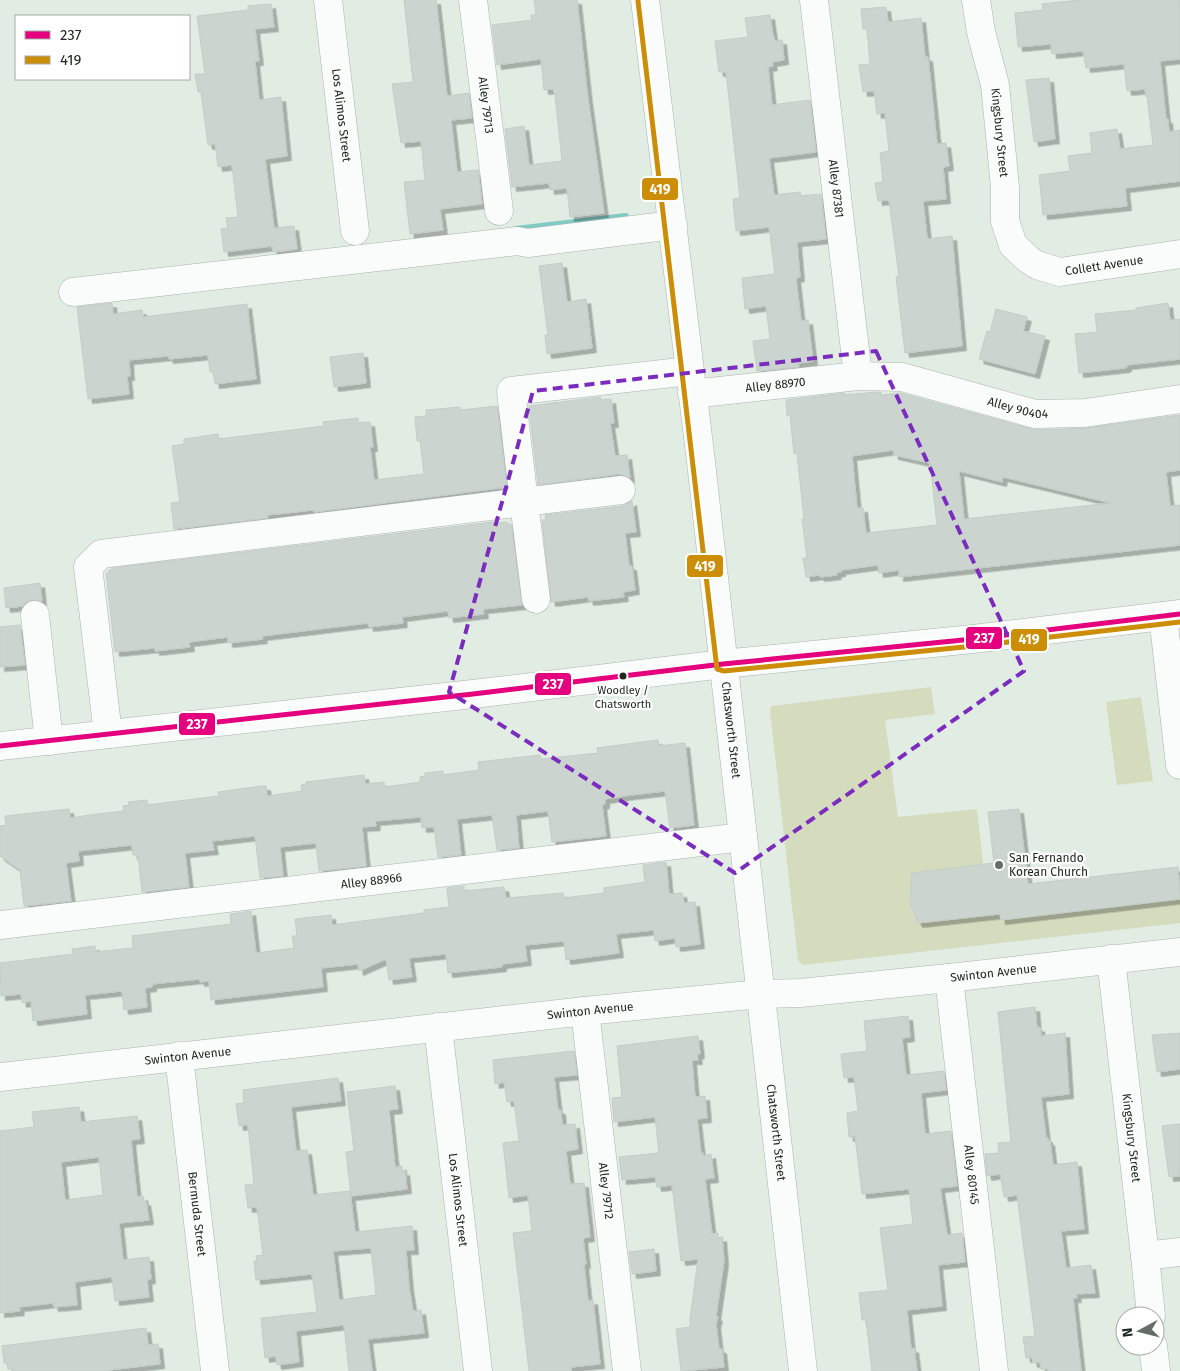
<svg xmlns="http://www.w3.org/2000/svg" width="1180" height="1371" viewBox="0 0 1180 1371" font-family="'Fira Sans',sans-serif">
  <style>
    .green { fill: #d5dbbd }
    .lines { fill: none; stroke-linecap: round; stroke-linejoin: round }
    .stream { stroke: #80cbc6; stroke-width: 6 }
    .building { fill: #cbd4ce; stroke: #c3cdc8; fill-rule: evenodd; filter: url(#shadow) }
    .minor-casing { stroke: #abb3ad; stroke-width: 29 }
    .major-casing { stroke: #abb3ad; stroke-width: 29 }
    .minor { stroke: #fafcfb; stroke-width: 28 }
    .major { stroke: #fafcfb; stroke-width: 28 }
    .bus-1-casing { stroke: #fff; stroke-width: 9 }
    .bus-2-casing { stroke: #fff; stroke-width: 9 }
    .bus-1 { stroke: #e5007d; stroke-width: 5 }
    .bus-2 { stroke: #cc8d07; stroke-width: 5 }
    .marked { fill: none; stroke: #7b2cbf; stroke-width: 4; stroke-dasharray: 10 6; stroke-linejoin: round }
    .bus-dot { fill: #212822; stroke: #fff; stroke-width: 2 }
    .poi-dot { fill: #646d66; stroke: #fff; stroke-width: 2 }
    .labels { text-anchor: middle; stroke-width: 4.5; stroke-linejoin: round; paint-order: stroke }
    .bus-label { font-size: 11px; fill: #212822; stroke: #fff }
    .street-label { font-size: 12px; fill: #212822; stroke: #fff }
    .poi-label { font-size: 12px; fill: #212822; stroke: #fff; text-anchor: start }
    .line-badge { stroke: #fff; stroke-width: 2 }
    .badge-label { font-size: 14px; text-anchor: middle; font-weight: bold; fill: #fff }
  </style>
  <defs>
    <filter id="shadow"><feDropShadow dx="4.5" dy="4.5" stdDeviation="0" flood-color="#0004"/></filter>
  </defs>
  <rect width="100%" height="100%" fill="#e1ece3"/>
  <!-- green -->
  <path class="green" d="M931 687 935 714 885 720 898 817 977 809 983 864 912 873 910 903 918 923 1000 914 1001 920 1180 899V923L803 965 798 960 770 711 771 706Z
    M1141 697 1153 781 1117 785 1106 702Z"/>
  <g class="lines">
    <!-- stream -->
    <path class="stream" d="M516 229 626 216"/>
  </g>
  <!-- building -->
  <path class="building" d="M404 0H436L447 96 469 93 472 118 451 120 457 172 478 170 482 204 440 209 443 230 410 234 404 182 425 180 421 141 401 143 392 84 413 82Z
    M534 0H577L588 99 604 213 570 217 567 188 550 190 549 183 512 187 505 129 524 126 529 165 562 161 555 95 553 89 544 90 541 59 497 65 492 25 532 20 531 15H536Z
    M1079 0H1180V59L1160 61 1166 119H1168L1169 132 1180 130V181L1125 188 1127 206 1043 215 1039 175 1070 171 1068 156 1092 153 1090 133 1117 129 1120 149 1153 145 1147 96 1146 97 1145 89 1127 91 1124 64 1086 68 1083 51 1052 54 1051 44 1018 47 1015 13 1043 10 1042 4Z
    M271 4 274 27 255 29 259 61H255L259 100 281 97 287 156 265 159 274 228 294 226 297 249 273 252 272 246 224 252 221 229 228 228 226 218 238 217 232 165 218 167 215 144 208 145 201 92H198L195 74H205L197 16 248 10V6Z
    M886 7 888 22 921 18 925 57H928L937 144 946 143 949 166 943 167 946 199 923 201 927 237 928 239 952 236 962 346 905 353 896 277H899L889 200 878 201 875 183 883 182 880 153 889 151 885 113 877 114 874 91 863 92 859 65 870 64 867 29H863L861 9Z
    M770 15 773 36H774V41L782 40 784 60 772 62 773 66 768 67 772 105 810 100 816 152 769 158 774 195 800 192 801 196 821 194 826 239 797 242 800 277 796 278 801 321 808 320 813 361 798 363 799 367 757 371 753 341 770 339 766 306 745 309 742 278 775 274 769 227 736 231 733 199 740 198 726 72H719L715 41 748 37 745 18Z
    M1049 78 1055 139 1034 142 1026 80Z
    M562 263 567 302 586 299 592 348 547 354 545 335H548L539 266Z
    M112 303 113 314 142 310 143 317 247 304 256 379 215 384 213 372H210L208 355 169 359 168 356 129 360 130 376H127L129 394 88 399 77 307Z
    M1168 303 1170 320 1180 319V359L1127 365V367L1125 368 1079 373 1075 334 1097 332 1095 314 1136 310V308Z
    M996 309 1027 317 1023 331 1045 336 1035 374 979 359 987 331 990 332Z
    M363 353 366 383 334 387 330 357Z
    M877 392H881V395L900 393 1035 430 1087 428 1180 415V470L1166 472 1170 506 1180 505V545L899 577V570L879 573 878 565 841 570V572L836 573 837 575 820 577 819 575 806 577 803 558H807L802 519H804L797 453 794 454 790 415 787 416 786 400 845 393V395ZM893 450 894 455 930 463 937 525 866 533 863 508H857L852 456ZM959 471 1002 482 1003 477 1111 503 964 519Z
    M600 397 601 400 611 399 614 423H610L615 456 627 455 630 478 619 474 538 485 529 406Z
    M497 406 507 487 314 512 313 510 267 515 268 518 174 529 171 503 180 502 172 446 184 444V439L218 434 219 439 324 426 323 422 358 418V423L370 422 373 447H370L374 480 424 474 420 441H417L415 417 426 416V410L460 407V410Z
    M632 501 636 532 625 533 629 566H632L635 590 623 592 624 597 589 601 588 597 551 602 542 520H546L545 515 623 506Z
    M493 522 494 523 507 522V524H511L522 605 483 609 484 614 449 618 448 611 402 617 403 623 369 627 368 623 262 636 263 639 228 643V637L189 642 190 647 155 651V648L115 652 106 573H109V570H112V568Z
    M40 583 42 601 33 600 26 602 23 606 6 608 4 588Z
    M20 625 25 665 0 667V627Z
    M658 740 659 746 685 743 694 825 670 828 665 791 631 795 605 799V804L602 805 606 836 552 842 548 811 516 815 519 848 497 850 492 815 457 819 461 855 438 857 434 827 422 828 421 817 375 821 376 826 362 827 366 866 319 871 316 843 280 847 283 876 260 878 255 836 212 841 214 850 185 853 189 887 142 892 138 855H133L132 845 78 851 79 861 66 863 71 901 24 906 20 870 0 856V826L6 825 5 816 69 809 70 818 90 815 124 811 123 806 129 805 128 802 147 800V805L219 796 218 792 261 786H266L267 796 302 791 301 785 306 784V782L364 775 365 784 384 782 385 787 420 782V777L425 776V773L443 771V775L479 770 478 762 540 755 541 759 598 753 597 748Z
    M1019 809 1028 884 1178 867 1180 899 1001 920 1000 914 918 923 910 903 912 873 994 863 988 812Z
    M666 862 669 894 682 893 684 903 695 902 700 944 676 947 675 938 655 941 654 930 616 934 619 953 566 960 564 941 525 945 527 961 502 964V967L448 973 446 954 409 958 412 977 389 980 386 959 359 971 358 964 321 968 323 987 211 1000 209 981 200 982V979L152 984V987L145 988 147 1007 124 1010 122 991 85 995 87 1014 33 1021 31 1001 22 1003 21 994 1 996 0 963 73 954 72 949 95 946V952L133 948 132 936 231 924 230 914 251 911 256 953 294 948 292 936H297L295 919 331 915 332 925 424 913V910L449 907 447 888 464 886V891L504 887 506 898 563 893 564 898 604 893V888L645 882 643 865Z
    M1035 1007 1037 1028 1040 1027 1041 1036 1065 1033 1069 1094 1041 1097 1046 1138H1048V1141H1050L1053 1165 1077 1162 1084 1229 1061 1231 1066 1268 1091 1265 1095 1293 1076 1294 1077 1298H1073L1081 1371H1048V1369H1041L1040 1362 1033 1363 1032 1357 1026 1358 1023 1337 1035 1336 1017 1195 1004 1197 1000 1174 987 1176 985 1154 999 1153 998 1143 1011 1142 998 1012Z
    M908 1016 910 1037 902 1038 906 1075 944 1071 946 1090 921 1093 925 1134 951 1131 957 1186 940 1188 947 1235 962 1233 965 1262 938 1265 942 1306 907 1310 911 1349 914 1348 917 1371H872L866 1320H862L859 1293 888 1290 880 1228 913 1224 909 1189 862 1194 855 1136 849 1137 847 1113 858 1111 854 1077 844 1078 841 1054 867 1051 864 1021Z
    M1180 1033V1069L1157 1072 1152 1035Z
    M698 1036 700 1054 697 1055 698 1060H692L695 1097 705 1096 707 1118 697 1119 701 1153H703V1156L711 1154 714 1178 705 1179 712 1234 718 1233V1238L722 1237 724 1261 716 1316 718 1317 716 1324 719 1349H722L724 1367 681 1371 676 1329 690 1327V1319L698 1259 681 1261 672 1185 657 1187 655 1177 622 1180 619 1157 659 1153 655 1117 614 1122 612 1098 622 1097 617 1046Z
    M574 1051 577 1075 554 1077 558 1110H561L562 1125 575 1124 578 1149 566 1151 570 1184 584 1183 590 1237 583 1238 586 1264H584L588 1301 593 1300 600 1364 571 1367V1371H529L513 1233 532 1231 528 1195 509 1198 503 1143 519 1141 514 1101 507 1102 504 1082 495 1084 493 1060Z
    M338 1078 341 1101 291 1107 296 1151 307 1150 313 1195 350 1191 355 1232 412 1226 414 1250H406L409 1287 413 1311 421 1310 424 1333 368 1339 372 1371H349L344 1325 296 1331 299 1362 277 1365 276 1356 265 1358 261 1318 317 1312 312 1274 256 1280 254 1261H257L256 1256 263 1255 257 1207 248 1208 245 1185 254 1184 248 1125 239 1126 236 1104 244 1103 243 1090ZM371 1248 376 1295 339 1300 333 1251Z
    M395 1086 398 1109 389 1110 395 1167 402 1166V1172L405 1171 407 1189 351 1196 346 1152 354 1151 347 1092Z
    M79 1107 81 1122 137 1116 140 1139 131 1140 137 1197 143 1196 144 1202 146 1201 149 1220 119 1223 123 1260 149 1257 151 1279 147 1280 149 1297 115 1301 112 1277 75 1282 77 1305 54 1307 53 1303 19 1307 20 1311 0 1313V1131L34 1127 32 1112ZM99 1157 103 1195 65 1200 61 1162Z
    M1180 1124V1176L1169 1177 1162 1126Z
    M654 1249 656 1271 632 1274 629 1252Z
    M146 1328 148 1345 158 1344 160 1364 109 1370V1371H13V1369H8L7 1363H4L2 1346Z"/>
  <g class="lines">
    <defs>
      <g id="minor">
        <path id="s1" d="M328 0 355 231"/>
        <path id="s2" d="M473 0 499 211"/>
        <path id="s3" d="M814 0 858 376"/>
        <path id="s4" d="M976 0 981 32 995 85 1005 187V221L1013 245 1029 260 1037 265 1060 272 1180 254"/>
        <path d="M73 292 517 241 528 243 673 225"/>
        <path id="s5" d="M692 394 858 376 902 377 1035 414 1085 413 1180 399"/>
        <path d="M536 599 524 502 621 490"/>
        <path d="M35 615 49 741"/>
        <path d="M1163 616 1180 765"/>
        <path d="M108 734 88 567 101 554 524 502 511 391 689 371"/>
        <path id="s6" d="M0 925 743 837"/>
        <path id="s7" d="M1111 959 1145 1256 1151 1316"/>
        <path id="s8" d="M949 978 994 1371"/>
        <path id="s9" d="M585 1011 627 1371"/>
        <path id="s10" d="M438 1027 478 1371"/>
        <path id="s11" d="M179 1056 215 1371"/>
        <path id="s12" d="M0 1077 585 1011 760 994 800 993 949 978 1180 952"/>
        <path d="M1145 1256 1180 1252"/>
        <path d="M1153 1346 1156 1371"/>
      </g>
      <g id="major">
        <path id="s13" d="M645 0 701 462 803 1371"/>
        <path d="M0 746 473 694 723 664 973 639 1180 614"/>
      </g>
    </defs>
    <!-- minor casing -->
    <use href="#minor" class="minor-casing"/>
    <!-- major casing -->
    <use href="#major" class="major-casing"/>
    <!-- minor -->
    <use href="#minor" class="minor"/>
    <!-- major -->
    <use href="#major" class="major"/>
    <defs>
      <path id="bus-1" d="M0 746 473 694 723 664 973 639 1180 614"/>
      <path id="bus-2" d="M638 1 717 669 724 671 974 646 1180 622"/>
    </defs>
    <!-- bus-1 casing -->
    <use href="#bus-1" class="bus-1-casing"/>
    <!-- bus-2 casing -->
    <use href="#bus-2" class="bus-2-casing"/>
    <!-- bus-1 -->
    <use href="#bus-1" class="bus-1"/>
    <!-- bus-2 -->
    <use href="#bus-2" class="bus-2"/>
  </g>
  <!-- marked area -->
  <path class="marked" d="M876 351 1024 671 735 873 449 692 533 391Z"/>
  <!-- markers -->
  <circle class="bus-dot" cx="623" cy="676" r="4.5"/>
  <circle class="poi-dot" cx="999" cy="865" r="5"/>
  <g class="labels">
    <!-- bus labels -->
    <g class="bus-label">
      <text x="623" y="694">Woodley /<tspan x="623" dy="14">Chatsworth</tspan></text>
    </g>
    <!-- street labels -->
    <g class="street-label">
      <text dy="4" stroke="none"><textPath href="#s2" startOffset="106">Alley 79713</textPath></text>
      <text dy="4" stroke="none"><textPath href="#s1" startOffset="116">Los Alimos Street</textPath></text>
      <text dy="4" stroke="none"><textPath href="#s4" startOffset="135">Kingsbury Street</textPath></text>
      <text dy="4" stroke="none"><textPath href="#s3" startOffset="190">Alley 87381</textPath></text>
      <text dy="4" stroke="none"><textPath href="#s4" startOffset="349">Collett Avenue</textPath></text>
      <text dy="4" stroke="none"><textPath href="#s5" startOffset="84">Alley 88970</textPath></text>
      <text dy="4" stroke="none"><textPath href="#s5" startOffset="331">Alley 90404</textPath></text>
      <text dy="4" stroke="none"><textPath href="#s13" startOffset="735">Chatsworth Street</textPath></text>
      <text dy="4" stroke="none"><textPath href="#s6" startOffset="374">Alley 88966</textPath></text>
      <text dy="4" stroke="none"><textPath href="#s12" startOffset="999">Swinton Avenue</textPath></text>
      <text dy="4" stroke="none"><textPath href="#s12" startOffset="594">Swinton Avenue</textPath></text>
      <text dy="4" stroke="none"><textPath href="#s12" startOffset="189">Swinton Avenue</textPath></text>
      <text dy="4" stroke="none"><textPath href="#s13" startOffset="1140">Chatsworth Street</textPath></text>
      <text dy="4" stroke="none"><textPath href="#s7" startOffset="180">Kingsbury Street</textPath></text>
      <text dy="4" stroke="none"><textPath href="#s8" startOffset="198">Alley 80145</textPath></text>
      <text dy="4" stroke="none"><textPath href="#s9" startOffset="181">Alley 79712</textPath></text>
      <text dy="4" stroke="none"><textPath href="#s10" startOffset="174">Los Alimos Street</textPath></text>
      <text dy="4" stroke="none"><textPath href="#s11" startOffset="159">Bermuda Street</textPath></text>
    </g>
    <!-- poi labels -->
    <g class="poi-label">
      <text x="1009" y="862">San Fernando<tspan x="1009" dy="14">Korean Church</tspan></text>
    </g>
  </g>
  <g class="line-badge">
    <rect x="641" y="177" width="38" height="24" rx="5" fill="#cc8d07"/>
    <rect x="686" y="554" width="38" height="24" rx="5" fill="#cc8d07"/>
    <rect x="965" y="626" width="38" height="24" rx="5" fill="#e5007d"/>
    <rect x="1010" y="628" width="38" height="24" rx="5" fill="#cc8d07"/>
    <rect x="534" y="672" width="38" height="24" rx="5" fill="#e5007d"/>
    <rect x="178" y="712" width="38" height="24" rx="5" fill="#e5007d"/>
  </g>
  <g class="badge-label">
    <text x="660" y="194">419</text>
    <text x="705" y="571">419</text>
    <text x="984" y="643">237</text>
    <text x="1029" y="644">419</text>
    <text x="553" y="689">237</text>
    <text x="197" y="729">237</text>
  </g>
  <!-- legend -->
  <rect x="15" y="15" width="175" height="65" fill="#ffffff" stroke="#a6a9a7"/>
  <rect x="25" y="31" width="25" height="8" fill="#e5007d" stroke="#a6a9a7"/>
  <text x="60" y="40" font-size="15" fill="#212822">237</text>
  <rect x="25" y="56" width="25" height="8" fill="#cc8d07" stroke="#a6a9a7"/>
  <text x="60" y="65" font-size="15" fill="#212822">419</text>
  <!-- north arrow -->
  <g transform="translate(1140 1331) rotate(263)"><circle r="24" fill="#ffffff" stroke="#a6a9a7"/>
  <path d="M0-4L9 19L0 12L-9 19Z" fill="#646d66"/>
  <text y="-8" font-size="14" font-weight="bold" text-anchor="middle" fill="#212822">N</text>
  </g>
</svg>
